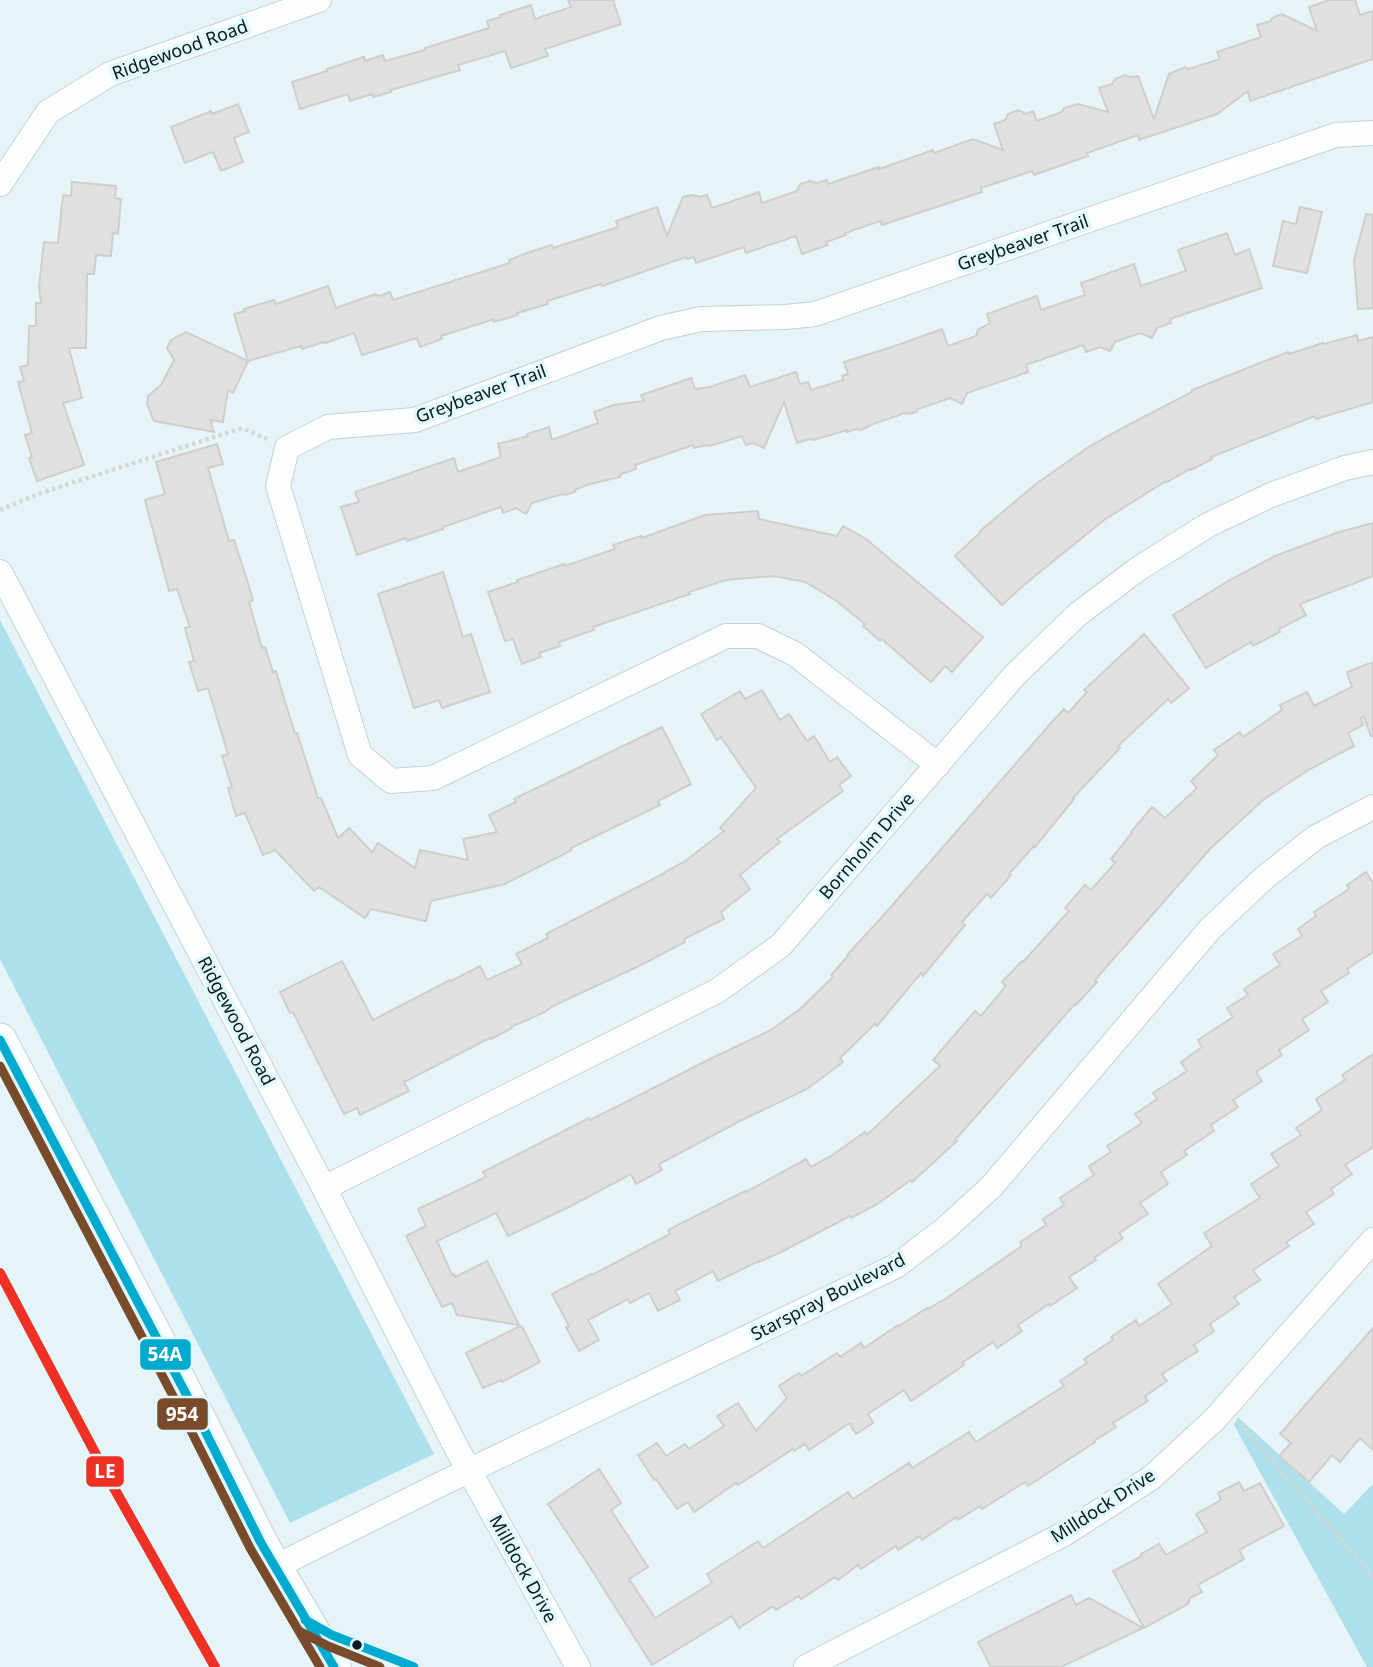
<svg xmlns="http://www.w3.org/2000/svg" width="1373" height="1667" viewBox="0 0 1373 1667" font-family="'Noto Sans',sans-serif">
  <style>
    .green { fill: #ade0ea }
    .building { fill: #e1e0df; stroke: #cececd; stroke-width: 2 }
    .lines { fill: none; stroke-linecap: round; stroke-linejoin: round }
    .lane-casing { stroke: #c4d2d5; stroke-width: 14 }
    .street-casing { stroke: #c4d2d5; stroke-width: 26 }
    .secondary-casing { stroke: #c4d2d5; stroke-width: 35 }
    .path { stroke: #d3d7d8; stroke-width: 4.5; stroke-dasharray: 3.5 3.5; stroke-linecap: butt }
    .lane { stroke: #fbfdfe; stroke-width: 12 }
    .street { stroke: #fbfdfe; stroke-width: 24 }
    .secondary { stroke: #fbfdfe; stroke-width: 33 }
    .bus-1-casing { stroke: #e1f8fd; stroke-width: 14 }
    .bus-2-casing { stroke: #e1f8fd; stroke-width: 14 }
    .bus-1 { stroke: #00a9ce; stroke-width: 9 }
    .bus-2 { stroke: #7a4b2a; stroke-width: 9 }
    .rail-1-casing { stroke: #e1f8fd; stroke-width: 16 }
    .rail-1 { stroke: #ee3124; stroke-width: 10 }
    .bus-dot { fill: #0c1b1e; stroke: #e1f8fd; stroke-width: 2.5 }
    .labels { text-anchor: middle; stroke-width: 7; stroke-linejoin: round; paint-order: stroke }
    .street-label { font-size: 18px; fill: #0c1b1e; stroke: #e1f8fd }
    .line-badge { stroke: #e1f8fd; stroke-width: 2.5 }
    .badge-label { font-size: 19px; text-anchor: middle; font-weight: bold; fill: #fff }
  </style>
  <rect width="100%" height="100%" fill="#e7f4f7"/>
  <!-- green -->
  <path class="green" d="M0 620 434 1454 290 1523 0 959Z
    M1238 1417 1344 1514 1373 1484V1667H1367L1234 1425Z"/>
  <!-- building -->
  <path class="building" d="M568 0H613L621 24 545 49 548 56 511 68 505 51 458 65 460 70 391 90V92L373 97 372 94 350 101 348 94 300 109 292 82 327 71V69L364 57 365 61 383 55 385 61 425 50V48L489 28 487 21 501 17 500 15 531 5 535 19 571 7Z
    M1329 0H1355L1360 15 1373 11V59L1250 101 1248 91 1217 114 1139 140 1138 135 1087 153 1088 156 1034 175 1032 171 981 188 982 192 882 225 880 221 845 233 846 235 826 242 828 245 802 254 796 236 746 253 744 247 696 263 694 257 687 259 686 257 602 286 601 284 547 301 548 304 517 313 518 315 494 322V319L441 336 442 339 420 347 417 338 362 355 354 333 325 343 324 342 302 349 301 346 248 361 233 393 228 390 223 422 210 420 214 432 154 421 147 404 148 396 161 385 174 360 167 348 171 340 186 332 248 361 234 314 245 311 244 309 274 300 276 304 328 286 336 308 375 294 379 296 390 292 393 300 510 263 509 260 530 252 552 245 553 248 618 227 616 221 657 207 667 236 683 197 693 195 700 197 707 195 712 208 759 192 762 203 797 191 800 184 810 181 817 183 827 180 828 184 879 167V169L933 150 934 153 973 139 1003 150 994 124 1005 120 1008 114 1019 110 1026 114 1033 111 1037 121 1062 112 1064 108 1078 104 1108 112 1099 88 1112 84 1115 79 1125 75 1131 77 1138 76 1154 119 1169 74 1185 67 1189 69 1220 59 1217 52 1261 37 1257 25 1271 21 1272 18 1282 14 1317 31 1309 7Z
    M238 104 249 132 234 138 243 162 221 171 213 152 185 163 171 127 211 111 212 114Z
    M72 182 116 186 115 198 121 199 118 234 113 233 111 256 96 255 94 274H87L86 348H69L82 398 63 403 84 465 37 481 29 458 32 457 25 435 32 433 18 382 24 381 20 367 28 365 29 326H36V303H41L39 286 44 242 58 243 63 195 71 196Z
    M1300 207 1322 212 1307 273 1273 266 1283 221 1296 224Z
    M1366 214 1373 215V308L1358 309 1354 260Z
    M1227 233 1235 255 1249 249 1262 288 1170 319 1171 323 1157 328 1152 338 1140 333 1115 342 1110 351 1100 347 1086 352 1083 345 1026 365 1028 372 967 393 962 404 950 398 918 409 916 412 909 414 905 413 870 425 868 427 861 430 856 429 847 432V430L814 440 810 439 797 443 784 402 764 448 753 443 746 445 742 436 710 446 707 445 694 448 693 445 635 465 636 469 621 474 620 477 590 484 576 489 575 492 565 495 562 494 532 503 526 514 516 508 503 513 501 507 443 527V529L407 541 406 538 357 555 341 507 359 502 355 492 454 458 458 472 501 457 498 444 528 436 527 434 549 427 552 440 598 423 594 412 614 405 644 401 641 395 691 378 695 389 710 387 745 375 750 387 796 372 800 384 808 382 811 390 843 380 842 376 848 374 844 362 892 347 942 329 948 346 976 336 978 330 990 323 987 314 1037 296 1041 310 1085 295 1081 283 1134 264 1141 286 1186 271 1178 250Z
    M1357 335 1358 341 1373 337V402L1316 419 1315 416 1211 457 1212 459 1191 470 1190 469 1167 482 1166 481 1104 520 1024 585 1002 605 955 556 981 532 980 531 1036 484 1090 446 1130 424 1192 392V390L1260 363 1288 352 1289 354 1323 343 1324 344Z
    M217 444 223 464 208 468 229 541 234 540 246 577 253 600 249 602 262 648 265 647 273 672 276 671 287 708 295 733H297L318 798H321L338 838 349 828 372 852 378 843 415 868 420 850 468 860 463 839 497 832 489 815 516 802 514 799 547 783 662 727 691 784 658 801 660 805 571 848 572 850 505 884 431 901 426 921 371 909 365 918 319 887 314 891 275 850 263 855 245 813 236 816 228 788 232 787 222 756 228 754 208 688 198 691 189 662 194 661 185 628 190 627 177 589 169 591 145 500 165 494 156 462Z
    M758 511 759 519 837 536 843 526 866 539 983 637 952 672 945 666 931 682 882 639 880 641 863 626 865 624 835 600 805 582 774 576 726 580 689 592 690 594 593 627 594 630 559 642 560 646 539 653 541 657 522 664 513 639 505 641 488 592 518 582 517 580 564 564 565 566 615 549 613 545 641 536 642 538 705 515Z
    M1373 523V576L1300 604 1306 615 1279 629 1280 632 1253 646 1251 642 1206 668 1173 615 1228 581 1275 556 1339 532Z
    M443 572 463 637 471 634 490 692 442 708 439 700 414 708 378 594Z
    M1144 634 1189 688 1171 703 1168 699 1118 746 1120 748 1073 798 1074 799 1035 847 1034 846 1009 874 1011 875 991 898 987 894 962 922 965 925 923 976 921 973 877 1026 875 1024 840 1058 843 1062 807 1089 740 1121 659 1164 662 1170 636 1184 631 1174 567 1208 508 1236 496 1213 437 1241 452 1275 454 1274 455 1277 487 1261 519 1325 457 1315 452 1303 442 1307 406 1236 426 1226 418 1209 486 1177 483 1172 505 1161 589 1118 590 1120 626 1102 710 1059 771 1030 800 1009 833 977 831 975 848 956 847 955 882 917 1052 722 1064 709 1068 713 1087 692 1084 690Z
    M1373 662V736H1371L1364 717 1361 718 1363 725 1348 733 1354 746 1310 769 1263 800 1210 849 1095 980 1097 982 1076 1005 1075 1004 1051 1031 955 1140 957 1141 912 1182 911 1180 876 1205 851 1218 850 1216 781 1252 759 1262V1261L718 1281 713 1271 675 1291 680 1300 658 1311 649 1293 630 1303 628 1299 588 1320 599 1340 579 1351 566 1327 569 1326 552 1294 591 1274 592 1275 670 1234 668 1230 745 1191 746 1192 806 1159 811 1167 831 1156 865 1132 867 1135 940 1066 933 1060 975 1011 981 1016 1006 986 1002 982 1022 961 1023 962 1069 911 1065 908 1085 885 1091 890 1115 863 1111 859 1132 833 1131 832 1152 807 1165 818 1197 788 1191 781 1218 755 1214 750 1240 732 1243 737 1282 710 1280 705 1307 692 1314 706 1352 687 1347 672Z
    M762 690 780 720 789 714 807 741 814 736 830 762 837 757 851 776 839 785 843 791 777 839 780 842 740 875 750 889 721 912 724 919 684 939 685 942 641 965 553 1006 545 1012 511 1027 512 1028 491 1039 490 1038 404 1082 409 1091 360 1115 357 1108 344 1114 293 1012 290 1013 280 992 342 961 373 1020 450 980 451 981 480 966 487 980 522 964 516 954 548 938 546 934 665 873V872L684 862 724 831 720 828 756 788 721 737 717 740 701 714 740 691 745 699Z
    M1366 872 1373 883V952L1347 969 1349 973 1321 991 1328 1002 1302 1019 1309 1030 1279 1050 1282 1055 1256 1072 1262 1081 1233 1100 1238 1107 1211 1125 1214 1131 1184 1151 1187 1155 1161 1172 1168 1184 1140 1203 1148 1214 1119 1233 1123 1238 1094 1258 1096 1260 1069 1277 1077 1288 1050 1306 1049 1304 1018 1325 1022 1331 997 1348 993 1342 962 1363 964 1365 911 1401 904 1390 868 1414 873 1423 856 1434 850 1424H848L809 1450 805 1444 794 1451 793 1449 738 1485 736 1483 694 1512 688 1502 677 1509 656 1479 654 1480 638 1455 657 1443 666 1456 685 1444 689 1449 724 1426 717 1416 738 1403 756 1431 787 1398 779 1386 799 1373 801 1376 837 1353 840 1357 861 1343 864 1348 898 1325 899 1326 927 1308 928 1309 948 1297 1022 1246 1020 1242 1046 1225 1043 1219 1064 1205 1060 1198 1094 1175 1089 1166 1111 1152 1107 1146 1142 1123 1135 1114 1157 1099 1153 1093 1187 1071 1181 1062 1202 1047 1198 1040 1233 1017 1227 1008 1248 995 1244 989 1280 965 1273 954 1302 936 1298 929 1316 916 1314 912 1349 889 1347 885Z
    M1373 1054V1147L1345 1165 1352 1174 1331 1189 1334 1194 1306 1212 1314 1224 1286 1242 1289 1246 1253 1270 1260 1280 1234 1297 1239 1304 1210 1324 1214 1331 1194 1345 1198 1351 1162 1374 1167 1381 1145 1396 1148 1401 1113 1423 1116 1427 1094 1441 1095 1442 1028 1486 1025 1482 982 1509 980 1506 958 1520 956 1517 922 1540 920 1536 898 1550 896 1546 861 1569 858 1565 838 1580 835 1577 801 1599 799 1596 776 1610 773 1606 739 1628 732 1616 652 1665 586 1561 548 1504 599 1469 621 1503 611 1510 648 1567 629 1579 655 1618 712 1583 707 1574 758 1541 763 1548 848 1492 853 1499 909 1463 912 1468 969 1432 976 1442 1064 1386 1060 1381 1087 1363 1084 1359 1113 1340 1111 1337 1136 1320 1139 1326 1172 1304 1158 1284 1212 1246 1204 1233 1260 1198 1251 1184 1279 1166 1271 1154 1301 1135 1296 1128 1322 1110 1316 1099 1345 1080 1342 1075Z
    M520 1326 522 1327 540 1362 502 1382 501 1380 483 1388 466 1353Z
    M1373 1328V1450L1360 1438 1340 1462 1332 1455 1309 1482 1279 1456 1291 1443 1280 1434Z
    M1239 1482 1244 1491 1260 1483 1284 1526 1239 1550 1244 1559 1198 1585 1202 1592 1190 1598 1188 1604 1144 1628 1113 1571 1142 1556 1141 1554 1159 1544 1166 1555 1207 1532 1196 1514 1221 1500 1218 1493Z
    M1071 1595 1076 1605 1089 1598 1143 1628 1061 1667H991L978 1642Z"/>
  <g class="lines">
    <defs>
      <path id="lane" d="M321 1629 332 1635 414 1667"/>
      <path id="street" d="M0 184 48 112 110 74 319 0
        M0 572 324 1188 456 1447 578 1667
        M938 765 795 654 758 636H726L433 778 391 781 360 755 278 486 287 448 328 427 415 420 661 328 701 319 786 317 815 314 1336 135 1373 133
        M324 1188 717 991 781 945 1014 676 1077 615 1138 569 1208 525 1271 495 1345 468 1373 462
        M275 1567 441 1484 896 1266 945 1229 992 1186 1210 929 1264 878 1316 837 1373 807
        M806 1667 1064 1534 1151 1478 1214 1420 1373 1240"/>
      <path id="secondary" d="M0 1040 195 1411 261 1543 334 1667"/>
    </defs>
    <!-- lane casing -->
    <use href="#lane" class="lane-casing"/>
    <!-- street casing -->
    <use href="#street" class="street-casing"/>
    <!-- secondary casing -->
    <use href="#secondary" class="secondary-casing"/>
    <!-- path -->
    <path class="path" d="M0 510 41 493 242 428 267 439
      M1240 1423 1373 1577"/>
    <!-- lane -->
    <use href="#lane" class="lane"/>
    <!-- street -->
    <use href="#street" class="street"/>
    <!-- secondary -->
    <use href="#secondary" class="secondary"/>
    <defs>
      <path id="bus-1" d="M0 1040 195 1411 261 1543 334 1667
        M305 1620 332 1635 414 1667"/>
      <path id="bus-2" d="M0 1066 184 1417 250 1548 320 1667
        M299 1631 328 1646 380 1667"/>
    </defs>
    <!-- bus-1 casing -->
    <use href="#bus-1" class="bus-1-casing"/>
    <!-- bus-2 casing -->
    <use href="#bus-2" class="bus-2-casing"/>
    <!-- bus-1 -->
    <use href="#bus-1" class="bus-1"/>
    <!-- bus-2 -->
    <use href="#bus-2" class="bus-2"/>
    <defs>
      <path id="rail-1" d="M0 1273 110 1481 215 1667"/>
    </defs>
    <!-- rail-1 casing -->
    <use href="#rail-1" class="rail-1-casing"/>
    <!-- rail-1 -->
    <use href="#rail-1" class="rail-1"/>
  </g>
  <!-- markers -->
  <circle class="bus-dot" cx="357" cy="1645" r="6"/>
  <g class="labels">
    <!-- street labels -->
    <g class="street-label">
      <text transform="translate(180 50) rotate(-20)" y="6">Ridgewood Road</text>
      <text transform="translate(1023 243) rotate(-19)" y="6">Greybeaver Trail</text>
      <text transform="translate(481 394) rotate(-20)" y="6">Greybeaver Trail</text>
      <text transform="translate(867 846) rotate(-49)" y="6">Bornholm Drive</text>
      <text transform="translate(236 1021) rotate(62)" y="6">Ridgewood Road</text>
      <text transform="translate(828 1297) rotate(-27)" y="6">Starspray Boulevard</text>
      <text transform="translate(1103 1506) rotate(-33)" y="6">Milldock Drive</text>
      <text transform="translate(523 1569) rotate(61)" y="6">Milldock Drive</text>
    </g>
  </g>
  <g class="line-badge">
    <rect x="139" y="1338" width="53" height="33" rx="7" fill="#00a9ce"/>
    <rect x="156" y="1397" width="53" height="34" rx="7" fill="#7a4b2a"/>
    <rect x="85" y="1455" width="40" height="33" rx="7" fill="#ee3124"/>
  </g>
  <g class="badge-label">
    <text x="165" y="1361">54A</text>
    <text x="182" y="1421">954</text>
    <text x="105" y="1478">LE</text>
  </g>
</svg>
